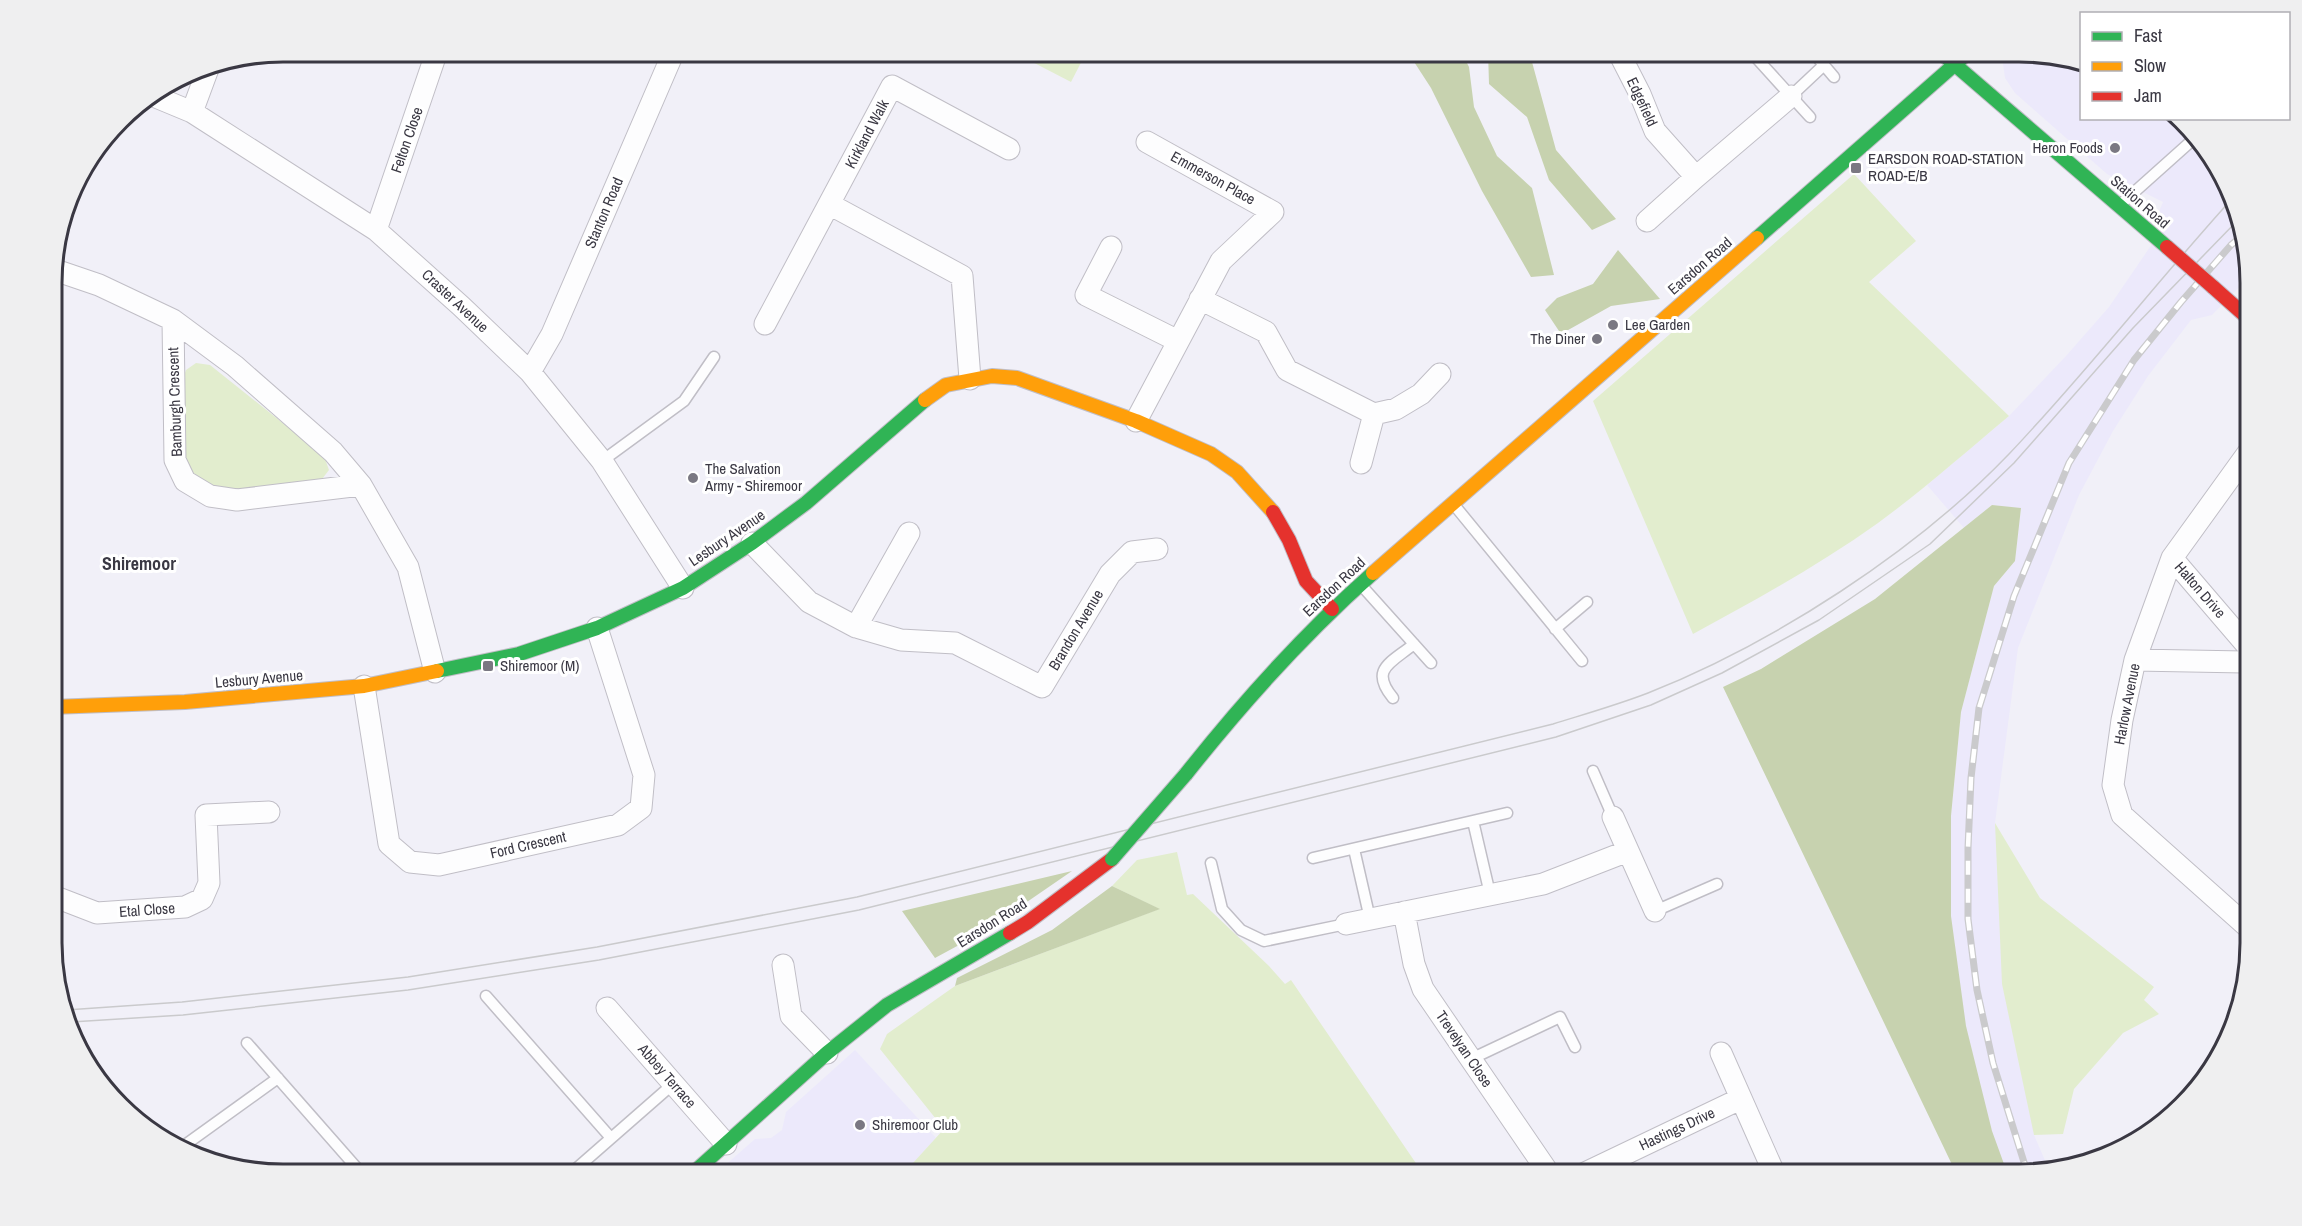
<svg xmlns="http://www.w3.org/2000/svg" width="2302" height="1226" viewBox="0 0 2302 1226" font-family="'Archivo Narrow',sans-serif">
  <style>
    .built { fill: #ece9fb }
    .green { fill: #e2edce }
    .forest { fill: #c7d2af }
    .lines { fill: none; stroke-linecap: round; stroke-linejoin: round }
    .lane-casing { stroke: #c0bec6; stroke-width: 13 }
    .street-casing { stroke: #c0bec6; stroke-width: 23 }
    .fast-casing { stroke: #c0bec6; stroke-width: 16 }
    .slow-casing { stroke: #c0bec6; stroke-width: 16 }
    .jam-casing { stroke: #c0bec6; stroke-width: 16 }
    .lane { stroke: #fdfdfe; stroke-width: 10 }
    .street { stroke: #fdfdfe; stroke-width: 21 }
    .fast { stroke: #30b455; stroke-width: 14 }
    .slow { stroke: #ff9f0a; stroke-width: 14 }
    .jam { stroke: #e5322d; stroke-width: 14 }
    .tram { stroke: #cacacc; stroke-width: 1.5 }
    .rail-casing { stroke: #cacacc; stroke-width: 7 }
    .rail { stroke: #fff; stroke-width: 4.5; stroke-dasharray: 14; stroke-linecap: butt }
    .fast-bridge-casing { stroke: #c0bec6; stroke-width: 16; stroke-linecap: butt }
    .jam-bridge-casing { stroke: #c0bec6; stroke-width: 16; stroke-linecap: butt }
    .fast-bridge { stroke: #30b455; stroke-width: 14 }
    .jam-bridge { stroke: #e5322d; stroke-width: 14 }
    .poi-dot { fill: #7a7882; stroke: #fff; stroke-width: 2 }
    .labels { text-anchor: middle; stroke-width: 6; stroke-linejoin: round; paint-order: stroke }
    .street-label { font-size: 15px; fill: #3a3843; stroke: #fff }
    .poi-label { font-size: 15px; fill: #3a3843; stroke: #fff; text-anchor: start }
    .quarter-label { font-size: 18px; font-weight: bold; fill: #3a3843; stroke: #fff }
    .rim { fill: none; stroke: #3a3843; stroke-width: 3 }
  </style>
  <rect width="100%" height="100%" fill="#f1f0f8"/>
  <!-- built -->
  <path class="built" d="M2006 51H2020L2081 65 2082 118 2181 119 2212 153 2249 252V277L2212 315 2191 320 2148 376 2113 431 2079 495 2018 648 1995 823 2034 1135 2050 1172 2035 1175H1986L1961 1106 1951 916V816L1961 712 1994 586 2015 561 2021 509 1992 505 1964 528 1927 485 2009 416 2066 356 2109 307 2165 225 2160 218V209L2163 202 2107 174 2015 93 2005 78 2003 64Z
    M855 1050 936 1138 902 1175H714L755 1139 771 1138 782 1130 786 1112Z"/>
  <!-- green -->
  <path class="green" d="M1011 51H1087L1071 82Z
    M1854 174 1916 241 1869 282 2009 416C1966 452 1923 490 1878 523 1819 565 1756 600 1693 634L1593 401Z
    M196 363 210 365 324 456 329 470 319 483C281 488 194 512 183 456 179 436 182 402 182 381L186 370Z
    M1995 823 2040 898 2154 987 2144 1000 2159 1014 2123 1033 2074 1089 2063 1134 2034 1135 2002 984Z
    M1177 852 1187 895 1193 894 1269 966 1285 984 1291 980 1424 1175H902L944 1129 880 1049 887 1034 955 986 1159 909 1112 886 1137 860Z"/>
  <!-- forest -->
  <path class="forest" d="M1407 51H1461L1469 67 1474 107 1497 156 1532 188 1554 275 1531 277 1482 191 1431 88Z
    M1488 51H1529L1556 150 1616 219 1592 230 1549 180 1527 117 1489 84Z
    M1618 250 1660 299 1611 306 1561 334 1545 310 1557 298 1593 284Z
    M1992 505 2021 508 2015 561 1994 586 1961 712 1951 816V916L1966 1026 1992 1131 2008 1175H1957L1723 687 1761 669 1875 599Z
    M1072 871 983 932 935 958 902 911Z
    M1112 886 1160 909 955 986 957 978 1052 930Z"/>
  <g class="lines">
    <defs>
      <path id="lane" d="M1750 51 1810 117
        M1812 51 1834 77
        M1791 96 1824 65
        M2121 204 2197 136
        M602 461 684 401 714 357
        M1455 506 1582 661
        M1361 585 1431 663
        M1555 629 1587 602
        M1393 698C1369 669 1391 663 1414 644
        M1593 771 1613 817
        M1473 821 1490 894
        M1354 849 1370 919
        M1313 858 1507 813
        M1211 863 1222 909 1241 930 1264 941 1346 924
        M1655 911 1717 884
        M486 996 611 1138
        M247 1043 363 1175
        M1471 1059 1560 1017 1575 1047
        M178 1150 278 1078
        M569 1175 673 1084"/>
      <path id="street" d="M1618 51 1640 94 1655 131 1696 177 1791 96
        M151 95 192 112 376 230 461 306 530 372 602 461 683 588
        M192 112 209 66
        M829 204 962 276 970 379
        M1647 221 1696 177
        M376 230 437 51
        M1111 247 1086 295 1178 341
        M52 269 99 285 173 320 235 366 333 452 361 485 408 567 435 672
        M1200 299 1266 332 1287 370 1374 414 1396 409 1421 394 1440 374
        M173 320 175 460 185 481 210 496 237 500 361 485
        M765 324 892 86 1009 149
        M530 372 552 334 674 51
        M1136 421 1221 261 1273 212 1147 142
        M2250 450 2172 558 2135 660 2122 720 2113 785 2122 815 2251 930
        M1361 463 1374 414
        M752 543 809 602 856 627 901 640 955 643 1042 687 1110 574 1132 552 1157 549
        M2172 558 2250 649
        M856 627 909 533
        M2135 660 2244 662 2250 660
        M364 686 389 844 410 862 439 865 618 825 641 808 644 775 597 628
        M1613 817 1655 911
        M53 896 97 913 185 907 202 899 209 883 206 815 269 812
        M1404 912 1414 964 1423 989 1550 1175
        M1346 924 1543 884 1628 851
        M783 965 791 1016 827 1053
        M607 1008 726 1144
        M1721 1053 1775 1175
        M1581 1175 1740 1099"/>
      <path id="fast" d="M1939 51 2167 247
        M1757 238 1970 51
        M437 671 519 654 597 628 683 588 752 543 806 503 925 400
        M1186 774C1243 702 1304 634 1373 573
        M691 1175 827 1053 887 1005 1010 933"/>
      <path id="slow" d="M925 400 946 385 992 376 1017 378 1136 421 1211 454 1237 472 1273 512
        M1373 573 1757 238
        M52 707 185 702 364 686 437 671"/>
      <path id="jam" d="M2213 287 2249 319
        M1273 512 1289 540 1306 581 1332 609
        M1010 933 1028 922 1112 859"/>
    </defs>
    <!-- lane casing -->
    <use href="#lane" class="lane-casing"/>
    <!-- street casing -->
    <use href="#street" class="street-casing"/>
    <!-- fast casing -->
    <use href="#fast" class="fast-casing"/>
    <!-- slow casing -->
    <use href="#slow" class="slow-casing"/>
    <!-- jam casing -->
    <use href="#jam" class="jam-casing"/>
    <!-- lane -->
    <use href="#lane" class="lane"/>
    <!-- street -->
    <use href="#street" class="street"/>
    <!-- fast -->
    <use href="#fast" class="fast"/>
    <!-- slow -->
    <use href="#slow" class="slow"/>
    <!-- jam -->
    <use href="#jam" class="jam"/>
    <!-- tram -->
    <path class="tram" d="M66 1010 182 1002 408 977 597 947 857 897 1553 724C1585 714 1617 705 1648 693 1774 643 1915 552 2009 454 2086 373 2155 284 2230 201
      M71 1022 183 1015 408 990 599 960 859 910 1556 737 1651 705 1722 673 1819 620 1930 544 2014 463 2133 328 2237 221"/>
    <defs>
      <path id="rail" d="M2028 1175 1993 1063 1977 990 1968 919V848L1971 778 1979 708 2014 596 2069 463 2134 360 2181 302 2231 245 2243 235"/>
    </defs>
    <!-- rail casing -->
    <use href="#rail" class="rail-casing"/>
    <!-- rail -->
    <use href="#rail" class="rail"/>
    <defs>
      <path id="fast-bridge" d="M1112 859 1186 774"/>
      <path id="jam-bridge" d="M2167 247 2213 287"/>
    </defs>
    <!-- fast-bridge casing -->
    <use href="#fast-bridge" class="fast-bridge-casing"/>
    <!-- jam-bridge casing -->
    <use href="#jam-bridge" class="jam-bridge-casing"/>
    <!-- fast-bridge -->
    <use href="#fast-bridge" class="fast-bridge"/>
    <!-- jam-bridge -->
    <use href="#jam-bridge" class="jam-bridge"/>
  </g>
  <!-- markers -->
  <g class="poi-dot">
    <circle cx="2115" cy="148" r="6"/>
    <rect x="1850" y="162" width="12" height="12" rx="3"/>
    <circle cx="1613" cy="325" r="6"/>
    <circle cx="1597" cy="339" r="6"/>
    <circle cx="693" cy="478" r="6"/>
    <rect x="482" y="660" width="12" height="12" rx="3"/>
    <circle cx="860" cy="1125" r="6"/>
  </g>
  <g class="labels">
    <!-- street labels -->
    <g class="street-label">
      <text transform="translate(1642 102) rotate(65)" y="5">Edgefield</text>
      <text transform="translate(867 134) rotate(-62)" y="5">Kirkland Walk</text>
      <text transform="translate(407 140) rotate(-71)" y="5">Felton Close</text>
      <text transform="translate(1213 178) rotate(29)" y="5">Emmerson Place</text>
      <text transform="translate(2140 202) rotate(41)" y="5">Station Road</text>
      <text transform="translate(604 213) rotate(-67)" y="5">Stanton Road</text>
      <text transform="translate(1700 266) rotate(-41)" y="5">Earsdon Road</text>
      <text transform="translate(455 301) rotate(43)" y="5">Craster Avenue</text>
      <text transform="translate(175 402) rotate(-92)" y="5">Bamburgh Crescent</text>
      <text transform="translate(727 538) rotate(-34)" y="5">Lesbury Avenue</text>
      <text transform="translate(1334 587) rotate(-43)" y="5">Earsdon Road</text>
      <text transform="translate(2200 590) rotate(49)" y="5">Halton Drive</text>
      <text transform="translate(1076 630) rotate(-59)" y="5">Brandon Avenue</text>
      <text transform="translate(259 679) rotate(-5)" y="5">Lesbury Avenue</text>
      <text transform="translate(2127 704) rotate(-79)" y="5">Harlow Avenue</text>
      <text transform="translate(528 845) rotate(-13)" y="5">Ford Crescent</text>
      <text transform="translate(147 910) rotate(-4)" y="5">Etal Close</text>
      <text transform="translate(992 923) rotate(-32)" y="5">Earsdon Road</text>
      <text transform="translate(1464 1049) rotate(56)" y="5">Trevelyan Close</text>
      <text transform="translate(667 1076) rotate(49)" y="5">Abbey Terrace</text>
      <text transform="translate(1677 1129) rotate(-25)" y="5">Hastings Drive</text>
    </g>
    <!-- poi labels -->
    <g class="poi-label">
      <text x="2103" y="153" text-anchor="end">Heron Foods</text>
      <text x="1868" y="164">EARSDON ROAD-STATION<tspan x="1868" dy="17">ROAD-E/B</tspan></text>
      <text x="1625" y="330">Lee Garden</text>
      <text x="1585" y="344" text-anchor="end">The Diner</text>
      <text x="705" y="474">The Salvation<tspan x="705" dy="17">Army - Shiremoor</tspan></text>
      <text x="500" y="671">Shiremoor (M)</text>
      <text x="872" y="1130">Shiremoor Club</text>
    </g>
    <!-- quarter labels -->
    <g class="quarter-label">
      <text x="139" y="570">Shiremoor</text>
    </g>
  </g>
  <!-- crop -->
  <path d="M0 0H2302V1226H0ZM283 62H2019A221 221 0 0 1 2240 283V943A221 221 0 0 1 2019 1164H283A221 221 0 0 1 62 943V283A221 221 0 0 1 283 62Z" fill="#efeff0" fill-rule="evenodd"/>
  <path class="rim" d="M283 62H2019A221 221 0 0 1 2240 283V943A221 221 0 0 1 2019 1164H283A221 221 0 0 1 62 943V283A221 221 0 0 1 283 62Z"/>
  <!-- legend -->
  <rect x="2080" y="12" width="210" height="108" fill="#ffffff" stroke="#b0afb4" stroke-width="1.5"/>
  <rect x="2092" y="32" width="30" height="9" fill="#30b455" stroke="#b0afb4" stroke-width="1.5"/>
  <text x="2134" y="42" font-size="18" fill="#3a3843">Fast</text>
  <rect x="2092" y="62" width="30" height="9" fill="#ff9f0a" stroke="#b0afb4" stroke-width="1.5"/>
  <text x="2134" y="72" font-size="18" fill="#3a3843">Slow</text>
  <rect x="2092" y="92" width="30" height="9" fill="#e5322d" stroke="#b0afb4" stroke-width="1.5"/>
  <text x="2134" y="102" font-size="18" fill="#3a3843">Jam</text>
</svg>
